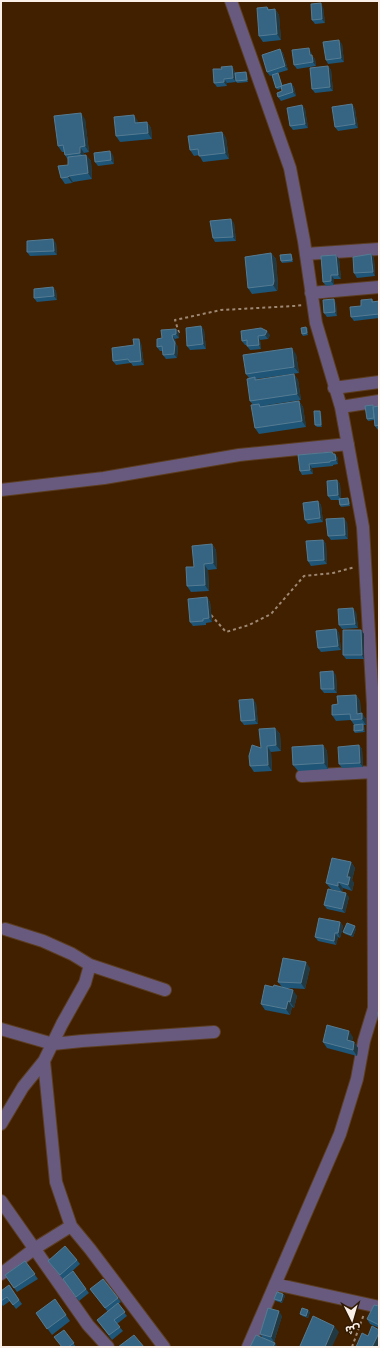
<svg xmlns="http://www.w3.org/2000/svg" width="380" height="1348" viewBox="0 0 380 1348" font-family="'Public Sans','Noto Sans Arabic',sans-serif">
  <style>
    .lines { fill: none; stroke-linecap: round; stroke-linejoin: round }
    .minor-casing { stroke: #5b3d20; stroke-width: 14 }
    .path { stroke: #9e8873; stroke-width: 2; stroke-dasharray: 3 3; stroke-linecap: butt }
    .minor { stroke: #685a7e; stroke-width: 12 }
    .wall { fill: #1f5576 }
    .shaded-wall { fill: #223942 }
    .building { fill: #366583; stroke: #557b92 }
  </style>
  <rect width="100%" height="100%" fill="#412000"/>
  <g class="lines">
    <defs>
      <path id="minor" d="M231 1 290 168 304 241 316 323 341 407 363 527 373 705 374 1008 364 1041 357 1079 340 1134 248 1347
        M306 254 379 249
        M311 293 379 287
        M334 388 379 382
        M341 407 379 401
        M1 490 104 478 239 455 348 444
        M302 776 373 772
        M5 929 43 941 72 954 90 965 85 983 62 1024 44 1061 56 1182 71 1226
        M90 965 165 990
        M1 1029 53 1044 82 1041 214 1032
        M1 1124 23 1087 44 1061
        M1 1201 88 1325 108 1347
        M1 1274 34 1249 71 1226 90 1249 164 1347
        M275 1284 379 1307"/>
    </defs>
    <!-- minor casing -->
    <use href="#minor" class="minor-casing"/>
    <!-- path -->
    <path class="path" d="M179 333 175 320 221 310 294 306 304 305
      M211 615 226 632 249 625 271 614 304 576 333 573 355 567
      M352 1347 364 1314"/>
    <!-- minor -->
    <use href="#minor" class="minor"/>
  </g>
  <!-- wall -->
  <path class="wall" d="M267 7 269 9H275L279 15 281 40 263 42 259 36Z
    M323 7 325 23 315 24 312 20Z
    M342 44 344 62 328 64 326 60Z
    M280 49 283 53 288 70 278 73 279 75 282 85 291 83 294 87 296 96 281 101 278 97 282 91V88L278 90 276 88 272 75 270 76 267 72Z
    M311 52 312 56 315 59 316 66 297 69 294 65Z
    M232 66 234 70 235 73 246 72 247 74 248 82 237 83 236 81 235 75 236 82 227 83V86L217 87 214 83 222 69Z
    M328 66 331 70 333 91 315 93 312 89Z
    M352 104 355 109 358 128 338 131 335 127Z
    M302 105 305 109 308 128 293 130 290 126Z
    M85 119 89 152 84 153V155H86L91 161 92 179 73 182 72 183 65 184 61 178 68 165V160L65 155 64 152H62L58 146Z
    M138 121V123L147 122 151 128 152 139 120 142 116 136Z
    M222 132 226 138 229 159 203 162 199 155 194 156 190 150Z
    M113 155 114 164 98 166 95 162Z
    M234 223 236 241 215 242 213 238Z
    M56 243 57 255 30 256 27 252Z
    M271 253 276 259 278 287 277 291 252 294 248 288Z
    M291 254 292 256 293 262 282 263 281 261Z
    M371 254 374 258 375 276 357 278 354 273Z
    M339 259 341 279H334V285L326 286 323 282Z
    M53 287 56 291 57 300 37 302 34 298Z
    M372 299 374 302 379 301V318L354 321 351 317 361 306Z
    M336 303 337 316 327 317 324 313Z
    M201 326 204 330 206 349 190 350 187 346Z
    M306 327 308 329V335L303 336 302 334Z
    M176 329 179 333V338L175 339 176 344 178 347 177 358 166 359 163 355V351H160L157 347 162 338Z
    M241 331 270 335 268 339 260 340 261 349 250 350 247 346V345H245L242 341Z
    M141 343 144 365 133 366 131 363 116 365 113 361 134 345Z
    M296 354 299 373 256 379 257 380 294 374 298 380 301 400 261 406 299 401 303 407 306 427 259 434 255 428 253 405 250 401 249 378 246 374Z
    M373 405 374 407 379 406V430H378L375 426 374 420 368 421 367 419Z
    M320 411 321 413 322 427H317L315 425Z
    M334 454 338 458V464L333 465V466L312 468 313 474 302 475 300 471 298 455Z
    M337 480 340 484 341 499 349 500 350 506 341 507 340 505 339 500H331L328 496Z
    M318 501 321 505 323 522 308 524 305 520Z
    M347 522 348 539 331 540 328 536Z
    M323 540 326 544 327 564 311 566 308 561Z
    M212 544 216 550 217 569 208 570 209 591 191 592 187 586Z
    M207 597 210 602 212 622 206 623V625L193 626 190 622Z
    M356 612 358 628 342 629 339 625Z
    M336 629 339 633 341 650 321 652 318 648Z
    M361 630 364 634V659H346L343 655Z
    M336 675 337 693H324L321 689Z
    M356 695 360 701 361 713 366 719V725H363L364 726 365 732 355 733 354 731V725L351 720 336 721 332 715 338 704Z
    M256 703 258 724 244 725 241 721Z
    M275 728 280 734 281 751 271 752 272 771 254 772 250 766 261 748Z
    M323 745 327 751 328 769 298 771 293 765Z
    M359 745 362 749 363 767 342 768 339 764Z
    M351 862 355 868 352 880 354 883 352 891 343 888 342 892 331 889 326 883Z
    M349 897 345 913 327 909 324 905Z
    M340 922 343 926 340 938 338 937 336 945 318 941 315 937Z
    M356 929 353 937 345 934 343 932Z
    M310 968 305 989 287 988 297 996 294 1008 292 1007 290 1015 265 1010 261 1004 273 987H282L278 982Z
    M353 1037 352 1041 354 1042 358 1048 357 1056 327 1048 323 1042Z
    M77 1260 80 1264 67 1276 73 1271 89 1293 79 1301 63 1279 48 1261Z
    M25 1261 38 1279 17 1292 5 1275Z
    M9 1285 22 1304 16 1309 10 1301 3 1306 1 1303V1291Z
    M90 1289 118 1298 121 1302 118 1304 127 1316 117 1324 123 1331 112 1340 97 1320 108 1312Z
    M283 1294 285 1296 282 1303 276 1301 274 1299Z
    M55 1299 70 1321 52 1335 36 1313Z
    M379 1306V1328L370 1324 367 1319Z
    M310 1312 308 1318 302 1316 300 1314Z
    M282 1316 274 1342 267 1340 275 1343 277 1347 262 1337 260 1334Z
    M64 1330 76 1347H62Z"/>
  <!-- shaded-wall -->
  <path class="shaded-wall" d="M321 3 323 7 325 23 322 19Z
    M275 9 279 15 281 40 277 34Z
    M339 40 342 44 344 62 341 58Z
    M309 48 311 52 312 56 315 59 316 66 313 62 310 55Z
    M280 49 283 53 288 70 285 66Z
    M232 66 234 70 236 82 233 78Z
    M328 66 331 70 333 91 330 87Z
    M246 72 247 74 248 82 247 80Z
    M224 79 227 83V86L224 82Z
    M291 83 294 87 296 96 293 92Z
    M352 104 355 109 358 128 355 124Z
    M302 105 305 109 308 128 305 124Z
    M81 113 85 119 89 152 85 146Z
    M134 115 138 121 139 129 135 123Z
    M147 122 151 128 152 139 148 133Z
    M222 132 226 138 229 159 225 153Z
    M80 147 84 153 85 159 80 153Z
    M110 151 113 155 114 164 111 160Z
    M86 155 91 161 92 179 88 173Z
    M69 176 73 182 72 183 68 177Z
    M231 219 234 223 236 241 233 237Z
    M53 239 56 243 57 255 54 251Z
    M271 253 276 259 278 287 277 291 273 285Z
    M291 254 292 256 293 262 292 260Z
    M371 254 374 258 375 276 373 272Z
    M336 255 339 259 341 279 338 275Z
    M331 275 334 279V285L331 281Z
    M53 287 56 291 57 300 54 296Z
    M334 299 336 303 337 316 335 312Z
    M201 326 204 330 206 349 203 344Z
    M306 327 308 329V335L307 333Z
    M176 329 179 333V338L176 334Z
    M267 331 270 335 268 339 265 335Z
    M172 335 175 339 176 344 173 339Z
    M258 336 260 340 261 349 259 345Z
    M139 339 141 343 144 365 141 361Z
    M175 343 178 347 177 358 174 354Z
    M292 348 296 354 299 373 294 367Z
    M294 374 298 380 301 400 297 394Z
    M299 401 303 407 306 427 302 421Z
    M320 411 321 413 322 427 321 425Z
    M332 452 335 456V454L338 458V464Z
    M309 464 312 468 313 474 310 470Z
    M337 480 340 484 341 499 338 495Z
    M348 498 349 500 350 506 349 504Z
    M318 501 321 505 323 522 320 518Z
    M344 518 347 522 348 539 345 535Z
    M323 540 326 544 327 564 324 560Z
    M212 544 216 550 217 569 213 563Z
    M204 564 208 570 209 591 205 585Z
    M207 597 210 602 212 622 209 618Z
    M353 608 356 612 358 628 355 624Z
    M336 629 339 633 341 650 338 646Z
    M361 630 364 634V659L362 655Z
    M333 671 336 675 337 693 334 689Z
    M356 695 360 701 361 720 357 714Z
    M253 699 256 703 258 724 255 720Z
    M362 713 366 719V725L362 719Z
    M363 724 364 726 365 732 363 730Z
    M275 728 280 734 281 751 276 745Z
    M323 745 327 751 328 769 324 763Z
    M359 745 362 749 363 767 360 763Z
    M267 746 271 752 272 771 268 765Z
    M351 862 355 868 352 880 354 883 352 891 348 885 347 877Z
    M338 882 343 888 342 892 338 886Z
    M346 893 349 897 345 913 342 909Z
    M340 922 343 926 340 938 338 933Z
    M355 926 356 929 353 937 351 935Z
    M335 933 338 937 336 945 334 941Z
    M306 962 310 968 305 989 301 983Z
    M293 990 297 996 294 1008 290 1002Z
    M288 1001 292 1007 290 1015 286 1009Z
    M349 1031 353 1037 351 1046 347 1040Z
    M354 1042 358 1048 357 1056 353 1050Z
    M283 1294 285 1296 282 1303 281 1301Z
    M308 1310 310 1312 308 1318 306 1316Z
    M279 1311 282 1316 274 1342 271 1337Z
    M334 1326 339 1332 332 1347H325Z
    M379 1333V1343L377 1347H372Z
    M275 1343 277 1347H273Z"/>
  <!-- building -->
  <path class="building" d="M321 3 322 19 312 20 311 4Z
    M267 7 268 10 275 9 277 34 259 36 257 8Z
    M339 40 341 58 326 60 323 42Z
    M309 48 310 55H312L313 62 294 65 292 50Z
    M280 49 285 66 267 72 262 55Z
    M232 66 233 78 224 79V82L214 83 213 69H222L221 67Z
    M328 66 330 87 312 89 310 68Z
    M246 72 247 80 236 81 235 73Z
    M278 73 282 86 276 88 272 75Z
    M291 83 293 92 278 97 277 93 282 91 281 86Z
    M352 104 355 124 335 127 332 107Z
    M302 105 305 124 290 126 287 108Z
    M81 113 85 146 80 147V153L65 155 63 145 58 146 54 116Z
    M134 115 135 123 147 122 148 133 116 136 114 117Z
    M222 132 225 153 199 156 198 149 190 150 188 136Z
    M110 151 111 160 95 162 94 153Z
    M86 155 88 173 69 176 68 177 61 178 58 166 68 165V157Z
    M231 219 233 237 213 238 210 221Z
    M53 239 54 251 27 252V241Z
    M271 253 274 281 273 285 248 288 245 257Z
    M291 254 292 260 281 261 280 255Z
    M371 254 373 272 354 273 353 257Z
    M336 255 338 275H331V281L323 282 321 256Z
    M53 287 54 296 34 298V289Z
    M334 299 335 312 324 313 323 300Z
    M372 299V302L379 301V314L351 317 350 307 361 306V300Z
    M201 326 203 344 187 346 186 328Z
    M306 327 307 333 302 334 301 328Z
    M261 328 267 331 265 335 258 336 259 345 247 346V340L242 341 241 331Z
    M176 329V334L172 335 173 339 175 343 174 354 163 355 162 346 157 347V339L162 338 161 330Z
    M133 339H139L141 361 130 362 128 359 113 361 112 348 134 345Z
    M292 348 294 367 246 374 243 355Z
    M294 374 297 394 250 401 247 379 255 377V380Z
    M299 401 302 421 255 428 251 405 259 404 260 407Z
    M373 405 374 418 367 419 365 406Z
    M379 406V425L375 426 373 407Z
    M314 411H320L321 425H315Z
    M332 452 333 454H335L336 460 330 461V462L309 464 310 470 300 471 298 455Z
    M337 480 338 495 328 496 327 481Z
    M348 498 349 504 340 505 339 499Z
    M318 501 320 518 305 520 303 503Z
    M344 518 345 535 328 536 326 519Z
    M323 540 324 560 308 561 306 541Z
    M212 544 213 563 204 564 205 585 187 586 186 567H194L192 546Z
    M207 597 209 618 203 619V621L190 622 188 599Z
    M353 608 355 624 339 625 338 609Z
    M336 629 338 646 318 648 316 631Z
    M343 630H361L362 655H343Z
    M333 671 334 689H321L320 672Z
    M356 695 357 714 362 713V719L351 720 350 714 332 715V705L338 704 337 696Z
    M253 699 255 720 241 721 239 700Z
    M363 724V730L354 731V725Z
    M275 728 276 745 267 746 268 765 250 766 249 756 252 745 261 748 259 729Z
    M323 745 324 763 293 765 292 747Z
    M359 745 360 763 339 764 338 747Z
    M332 858 351 862 347 877H350L348 885 338 882V886L326 883Z
    M328 889 346 893 342 909 324 905Z
    M319 918 340 922 338 933H335L334 941 315 937Z
    M347 923 355 926 351 935 343 932Z
    M283 958 306 962 301 983 278 982Z
    M265 985 273 987 274 985 293 990 290 1002 288 1001 286 1009 261 1004Z
    M378 1012H379V1031Z
    M327 1025 349 1031 347 1040 354 1042 353 1050 323 1042Z
    M65 1246 77 1260 60 1275 48 1261Z
    M25 1261 35 1274 14 1288 5 1275Z
    M73 1271 86 1289 76 1297 63 1279Z
    M103 1279 118 1298 105 1308 90 1289Z
    M9 1285 19 1300 13 1305 7 1297 1 1301V1291Z
    M277 1292 283 1294 281 1301 274 1299Z
    M55 1299 66 1315 47 1329 36 1313Z
    M118 1303 125 1312 114 1320 120 1327 109 1335 97 1320Z
    M374 1305 379 1306V1325L367 1319Z
    M268 1308 279 1311 271 1337 260 1334Z
    M302 1308 308 1310 306 1316 300 1314Z
    M313 1316 334 1326 325 1347H303L300 1346Z
    M372 1326 379 1330V1333L372 1347H356L362 1333 368 1336Z
    M64 1330 74 1343 68 1347H62L54 1337Z
    M134 1335 144 1347H118Z
    M256 1335 275 1343 273 1347H250Z"/>
  <!-- border -->
  <rect width="380" height="1348" fill="none" stroke="#fbf0e7" stroke-width="4"/>
  <!-- north arrow -->
  <g transform="translate(352 1320) rotate(175)" stroke="#311a03" stroke-width="3" paint-order="stroke">
  <path d="M0-3L7 15L0 10L-7 15Z" fill="#fbf0e7"/>
  <text y="-6" font-size="11" font-weight="bold" text-anchor="middle" fill="#fbf0e7">ش</text>
  </g>
</svg>
